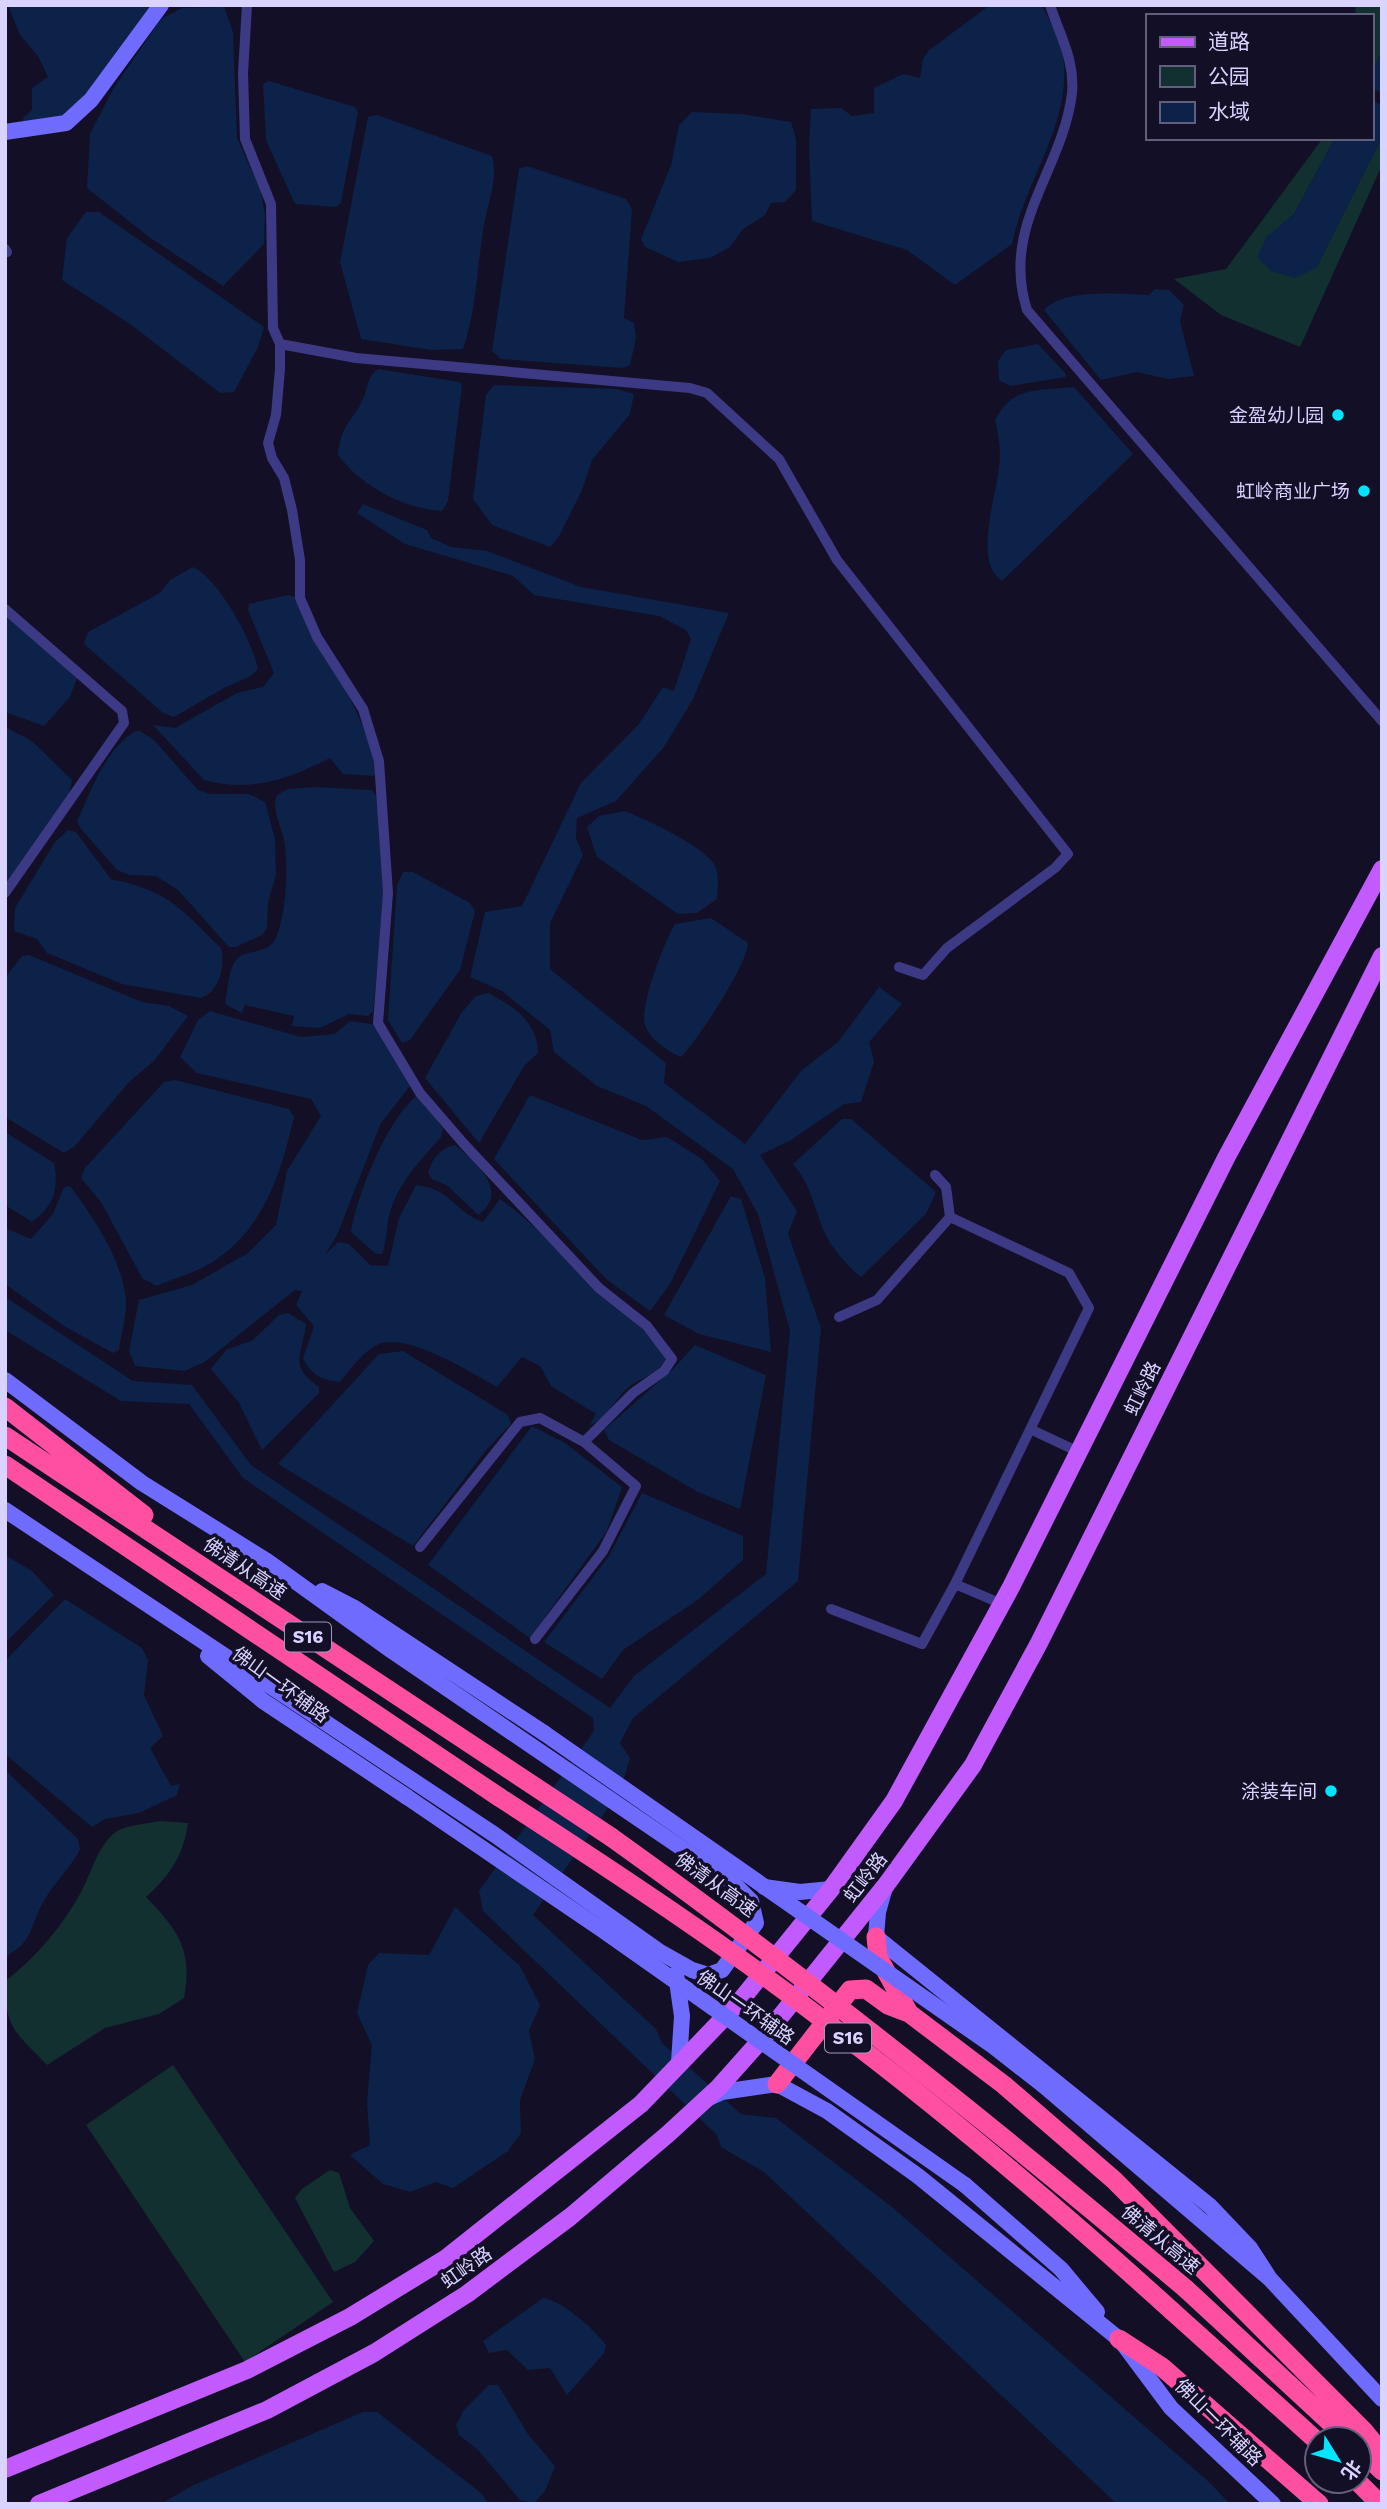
<svg xmlns="http://www.w3.org/2000/svg" width="1387" height="2509" viewBox="0 0 1387 2509" font-family="'Work Sans','Noto Sans SC',sans-serif">
  <style>
    .green { fill: #12302f }
    .water { fill: #0c2248 }
    .lines { fill: none; stroke-linecap: round; stroke-linejoin: round }
    .street { stroke: #3d3a85; stroke-width: 10 }
    .secondary { stroke: #6f6bff; stroke-width: 16 }
    .primary { stroke: #c25bff; stroke-width: 18 }
    .highway { stroke: #ff4fa3; stroke-width: 19 }
    .secondary-bridge { stroke: #6f6bff; stroke-width: 16 }
    .highway-bridge { stroke: #ff4fa3; stroke-width: 19 }
    .poi-dot { fill: #00e5ff; stroke: #130f26; stroke-width: 2.5 }
    .labels { text-anchor: middle; stroke-width: 7; stroke-linejoin: round; paint-order: stroke }
    .shield { fill: #130f26; stroke: #9e99be; stroke-width: 2 }
    .shield-label { font-size: 18px; font-weight: bold; fill: #d9d4ff }
    .poi-label { font-size: 19px; fill: #d9d4ff; stroke: #130f26; text-anchor: end }
    .street-label { font-size: 19px; fill: #d9d4ff; stroke: #130f26 }
  </style>
  <rect width="100%" height="100%" fill="#130f26"/>
  <!-- green -->
  <path class="green" d="M1355 5H1382V52L1371 75V16H1356Z
    M1382 137V165L1300 347 1221 315 1174 279 1226 269 1323 138H1335L1294 214 1266 238 1316 268Z
    M160 1821 188 1823C184 1854 170 1876 146 1897 178 1930 193 1950 184 1998L159 2014 105 2028 47 2065C16 2032 5 2030 5 1981 35 1959 65 1923 82 1890 92 1871 97 1849 113 1834 123 1825 147 1824 160 1821Z
    M173 2065 333 2302 245 2362 86 2125Z
    M330 2170 339 2173 350 2208 374 2241 355 2262 334 2272 295 2198 302 2189Z"/>
  <!-- water -->
  <path class="water" d="M8 5H152L85 97 59 119 24 126 23 118 32 110V88L48 77 38 56 20 35Z
    M990 5H1042C1048 20 1061 38 1063 55 1073 123 1025 179 1012 244L955 285 907 250 812 221 809 146 811 109 841 108 852 116 874 113V88L903 74 920 78 923 59 928 51Z
    M224 7 233 32 237 138 261 191 265 216 264 244 223 286 149 237 87 188 90 134 113 89 161 19 182 8Z
    M1382 52V93L1371 88V75Z
    M269 81 355 107 358 112 341 203 336 207 295 204 266 140 263 84Z
    M1371 100 1382 105V137L1316 268 1295 278 1271 271 1257 257 1266 238 1294 214 1335 138H1371Z
    M692 112 741 114 791 122 796 139V190L785 202 771 203 765 215 743 229 730 247 710 258 678 262 645 247 641 239 671 165 679 125Z
    M377 115 492 156C499 180 486 207 483 231 477 270 476 311 463 349L431 350 361 339 340 262 368 117Z
    M527 166 626 199 632 209 624 318 634 323 636 338 630 365 623 368 501 359 492 351 519 169Z
    M86 212H99L264 327 258 347 234 392 220 393 130 324 62 280 67 238Z
    M1155 289 1169 290 1184 305 1180 321 1194 376 1168 379 1137 372 1101 380 1044 310C1063 288 1121 294 1149 295Z
    M1038 344 1065 373 1066 377 1010 386 999 380 998 361 1006 350Z
    M378 369 460 382 462 386 448 501 442 511C404 509 361 486 338 455 341 423 352 423 363 399 369 386 366 378 378 369Z
    M494 385 618 389 634 394 630 414 592 460 582 490 558 538 550 547 492 525 473 499 486 395Z
    M1074 387 1133 454 1002 581C973 562 996 497 999 468 1001 452 999 436 995 420 1013 385 1039 391 1074 387Z
    M363 504 427 530 431 538 451 547 487 551 581 587 729 613 693 699 664 747 616 801 577 818 576 838 583 855 550 923V969L666 1063 664 1083 745 1144 801 1071 838 1042 879 987 902 1004 869 1042 874 1062 861 1102 844 1104 791 1140 760 1155 797 1211 788 1234 821 1328 798 1581 633 1718 620 1743 630 1758 620 1791 533 1915 656 2029 662 2043 741 2114 776 2118 892 2207 1209 2482 1230 2504H1117L764 2172 721 2147 717 2135 483 1911 479 1891 594 1731 593 1718 243 1478 189 1404 121 1401 5 1330V1297L133 1381 192 1385 251 1465 610 1708 634 1676 766 1574 790 1331 758 1214 733 1169 646 1106 597 1086 554 1052 550 1030 502 991 470 977 485 912 522 906 581 783 639 724 663 687 674 691 691 639 686 630 659 616 534 595 513 576 405 544 357 513Z
    M193 567C219 579 252 640 258 669L251 676 224 688 174 717 163 713 84 644 88 632 160 593 170 580Z
    M288 595 296 597C311 625 386 752 374 776L343 774 330 758C289 779 250 793 204 780L153 725 175 728 237 693 263 687 274 673 248 610 249 604Z
    M5 614 77 678 70 697 44 726 5 712Z
    M5 727 32 741 72 780 69 794 5 886Z
    M138 730 154 740 198 790 210 794H249L265 802 275 839 276 875 268 903 267 928 262 935 236 947H229L178 890 156 876 130 875 117 870 81 829 77 822C90 792 107 745 138 730Z
    M316 787 372 790 380 802 385 897 373 1011 368 1016 349 1014 320 1028 292 1026 294 1016 245 1005 242 1013 225 1004C228 991 228 965 239 957 250 949 269 954 276 938 286 912 288 874 285 847 284 829 270 811 277 795L288 789Z
    M625 811C649 821 695 842 712 861 720 871 718 887 717 899L697 913 678 914 597 857 587 827 599 816Z
    M68 830 76 832 111 879C169 891 180 908 221 948 226 965 219 993 201 998L122 984 47 953 37 939 14 931 15 908 55 842Z
    M403 872H413L470 903 475 911 460 970 410 1040 402 1043 388 1020 397 885Z
    M711 918 748 943C748 964 697 1041 681 1057 667 1051 644 1036 644 1019 644 995 663 945 675 924Z
    M29 955 142 1002 169 1006 188 1016 154 1061 129 1082 75 1146 64 1153 5 1117V978L22 956Z
    M488 993C513 1005 538 1023 538 1053L524 1066 479 1143 425 1078 462 1012 476 996Z
    M210 1011 301 1037 335 1034 350 1021 377 1025 410 1086 381 1123 337 1235 325 1255 338 1242 349 1244 370 1265 388 1266 399 1218 416 1185C452 1189 452 1210 483 1222L500 1199C537 1225 567 1262 600 1293 625 1316 646 1327 666 1357 659 1375 643 1376 629 1387 615 1398 607 1419 590 1425L596 1414 551 1386 540 1366 522 1357 497 1387C471 1373 409 1333 379 1344 363 1351 351 1369 340 1382 322 1380 311 1375 303 1358L314 1326 296 1305 302 1291 295 1290 206 1361 185 1371 135 1366 129 1351 139 1300 192 1285 248 1253 276 1225 287 1171 321 1116 311 1099 197 1073 180 1057 198 1020Z
    M175 1080 289 1109 294 1117C281 1173 264 1230 211 1263 195 1273 174 1278 157 1286L142 1278 101 1202 81 1178 85 1168 164 1082Z
    M418 1095 443 1129 441 1137C420 1161 397 1184 389 1216 386 1229 387 1242 382 1254H376L351 1232C357 1195 388 1117 418 1095Z
    M530 1095 642 1140 667 1137 702 1159 720 1181 670 1284 650 1311 606 1279 494 1159Z
    M842 1119H851L936 1192 926 1214 861 1277C846 1265 827 1243 821 1224 813 1202 809 1182 793 1164Z
    M5 1132 54 1163C59 1189 54 1206 32 1222L5 1205Z
    M455 1145C475 1161 511 1192 478 1215L448 1186 432 1179 428 1173C432 1159 440 1148 455 1145Z
    M70 1186C94 1218 122 1259 126 1300 127 1315 121 1334 119 1350L113 1353 64 1326 5 1284V1228L31 1239 53 1214 64 1187Z
    M731 1196 741 1199 765 1278 771 1352 699 1334 664 1315Z
    M288 1313 306 1324C302 1357 288 1365 319 1387V1393L262 1450 239 1403 211 1369 226 1350 253 1340 279 1315Z
    M695 1345 766 1375 740 1509 698 1492 609 1440 604 1430 674 1368Z
    M403 1351 508 1415 511 1424 487 1449 413 1546 278 1464 379 1354Z
    M532 1426 565 1443 622 1487 607 1531 530 1638 428 1565Z
    M642 1493 743 1536V1560L699 1599 623 1650 602 1679 544 1642 609 1556Z
    M5 1555 32 1571 54 1595 5 1643Z
    M65 1599 142 1648 148 1660 144 1695 163 1736 150 1748 171 1786 180 1784 177 1795 139 1813 105 1819 92 1827 5 1754V1661Z
    M5 1770 78 1839 80 1850C70 1868 55 1882 45 1899 29 1925 36 1940 5 1957Z
    M455 1907 520 1966 540 2005 529 2031 535 2059 520 2100 521 2133 508 2151 453 2188 436 2182 410 2192 383 2184 350 2155 370 2145 367 2102 372 2045 357 2013 368 1965 379 1953 429 1955Z
    M543 2298C563 2301 594 2329 606 2345L604 2353 567 2395 550 2368 528 2370 507 2350 489 2353 483 2341Z
    M489 2385H498L528 2434 555 2466 545 2491 534 2503 520 2500 478 2450 459 2435 456 2425 464 2410Z
    M363 2412H377L481 2493 489 2504H160L194 2485Z"/>
  <g class="lines">
    <!-- street -->
    <path class="street" d="M247 5 243 73 245 139 271 204 273 328 280 344V369L276 415 268 443 272 458 284 478 292 510 300 560V598L317 637 363 709 379 761 388 893 378 1023 420 1093 464 1144 599 1288 647 1326 672 1359 664 1371 633 1393 584 1442 540 1418 520 1422 420 1547
      M1050 5C1060 36 1075 60 1072 93 1063 170 1000 226 1027 310L1382 721
      M5 249 7 252
      M280 344 356 358 690 388 707 393 779 459 837 560 1068 854 1055 868 947 948 923 975 899 967
      M5 609 122 711 124 723 5 893
      M935 1175 946 1187 950 1217
      M1032 1430 1079 1452
      M955 1584 1002 1604
      M831 1609 922 1644 955 1584 1089 1308 1069 1273 950 1217 877 1300 839 1317
      M535 1639 603 1551 636 1486 584 1442"/>
    <!-- secondary -->
    <path class="secondary" d="M5 132 66 123 91 100 161 5
      M5 1380 142 1483 267 1561 392 1651 733 1883 751 1901 756 1923 722 1970 708 1975 692 1970 660 1952 495 1835 5 1510
      M322 1591 353 1607 544 1733
      M208 1656 263 1701 407 1797
      M764 1887 800 1892 831 1889
      M885 1887 878 1912 876 1937 1210 2206 1250 2248 1270 2279
      M676 1974 682 2016 679 2062
      M1043 2085 1270 2279 1382 2399
      M709 2098 722 2092 777 2084 827 2111 918 2176 1119 2339
      M965 2185 1061 2269 1097 2312
      M1124 2345 1171 2408 1273 2504"/>
    <!-- primary -->
    <path class="primary" d="M5 2469 247 2370 350 2317 445 2259 641 2104 740 2001 831 1889 894 1801 1011 1587 1226 1158 1382 869
      M39 2504 267 2410 374 2353 467 2294 570 2217 668 2134 719 2087 768 2032 886 1885 973 1765 1039 1643 1382 956"/>
    <!-- highway -->
    <path class="highway" d="M5 1407 144 1515
      M5 1436 611 1837
      M5 1465 499 1797
      M876 1937 878 1957 909 2013
      M777 2084 850 1990 866 1989 888 2005 909 2013 1004 2085 1114 2180 1364 2431 1382 2453
      M1186 2289 1348 2439
      M1172 2311 1317 2441
      M1119 2339 1162 2367 1319 2504
      M1359 2449 1382 2471
      M1357 2481 1380 2504"/>
    <!-- secondary-bridge -->
    <path class="secondary-bridge" d="M544 1733 993 2046 1043 2085
      M407 1797 601 1929 965 2185"/>
    <!-- highway-bridge -->
    <path class="highway-bridge" d="M499 1797C615 1872 730 1948 839 2032 954 2119 1065 2214 1172 2311
      M611 1837C810 1979 999 2131 1186 2289"/>
  </g>
  <!-- markers -->
  <g class="poi-dot">
    <circle cx="1338" cy="415" r="7"/>
    <circle cx="1364" cy="491" r="7"/>
    <circle cx="1331" cy="1791" r="7"/>
  </g>
  <g class="labels">
    <!-- shield labels -->
    <g class="shield">
      <rect x="285" y="1622.5" width="46" height="29" rx="5"/>
      <rect x="825" y="2023.5" width="46" height="29" rx="5"/>
    </g>
    <g class="shield-label">
      <text x="308" y="1643">S16</text>
      <text x="848" y="2044">S16</text>
    </g>
    <!-- poi labels -->
    <g class="poi-label">
      <text x="1324" y="422">金盈幼儿园</text>
      <text x="1350" y="498">虹岭商业广场</text>
      <text x="1317" y="1798">涂装车间</text>
    </g>
    <!-- street labels -->
    <g class="street-label">
      <text transform="translate(1142 1388) rotate(-64)" y="7">虹岭路</text>
      <text transform="translate(245 1568) rotate(34)" y="7">佛清从高速</text>
      <text transform="translate(281 1684) rotate(36)" y="7">佛山一环辅路</text>
      <text transform="translate(865 1877) rotate(-52)" y="7">虹岭路</text>
      <text transform="translate(716 1884) rotate(36)" y="7">佛清从高速</text>
      <text transform="translate(746 2007) rotate(35)" y="7">佛山一环辅路</text>
      <text transform="translate(1161 2239) rotate(40)" y="7">佛清从高速</text>
      <text transform="translate(466 2267) rotate(-35)" y="7">虹岭路</text>
      <text transform="translate(1219 2422) rotate(45)" y="7">佛山一环辅路</text>
    </g>
  </g>
  <!-- border -->
  <rect width="1387" height="2509" fill="none" stroke="#d9d4ff" stroke-width="14"/>
  <!-- legend -->
  <rect x="1146" y="14" width="228" height="126" fill="#130f26" stroke="#625e7d" stroke-width="2"/>
  <rect x="1160" y="37" width="35" height="10" fill="#c25bff" stroke="#625e7d" stroke-width="2"/>
  <text x="1208" y="49" font-size="21" fill="#d9d4ff">道路</text>
  <rect x="1160" y="66" width="35" height="21" fill="#12302f" stroke="#625e7d" stroke-width="2"/>
  <text x="1208" y="84" font-size="21" fill="#d9d4ff">公园</text>
  <rect x="1160" y="102" width="35" height="21" fill="#0c2248" stroke="#625e7d" stroke-width="2"/>
  <text x="1208" y="119" font-size="21" fill="#d9d4ff">水域</text>
  <!-- north arrow -->
  <g transform="translate(1338 2460) rotate(127)"><circle r="33" fill="#130f26" stroke="#625e7d" stroke-width="2"/>
  <path d="M0-5L12 26L0 18L-12 26Z" fill="#00e5ff"/>
  <text y="-10" font-size="19" font-weight="bold" text-anchor="middle" fill="#d9d4ff">北</text>
  </g>
</svg>
